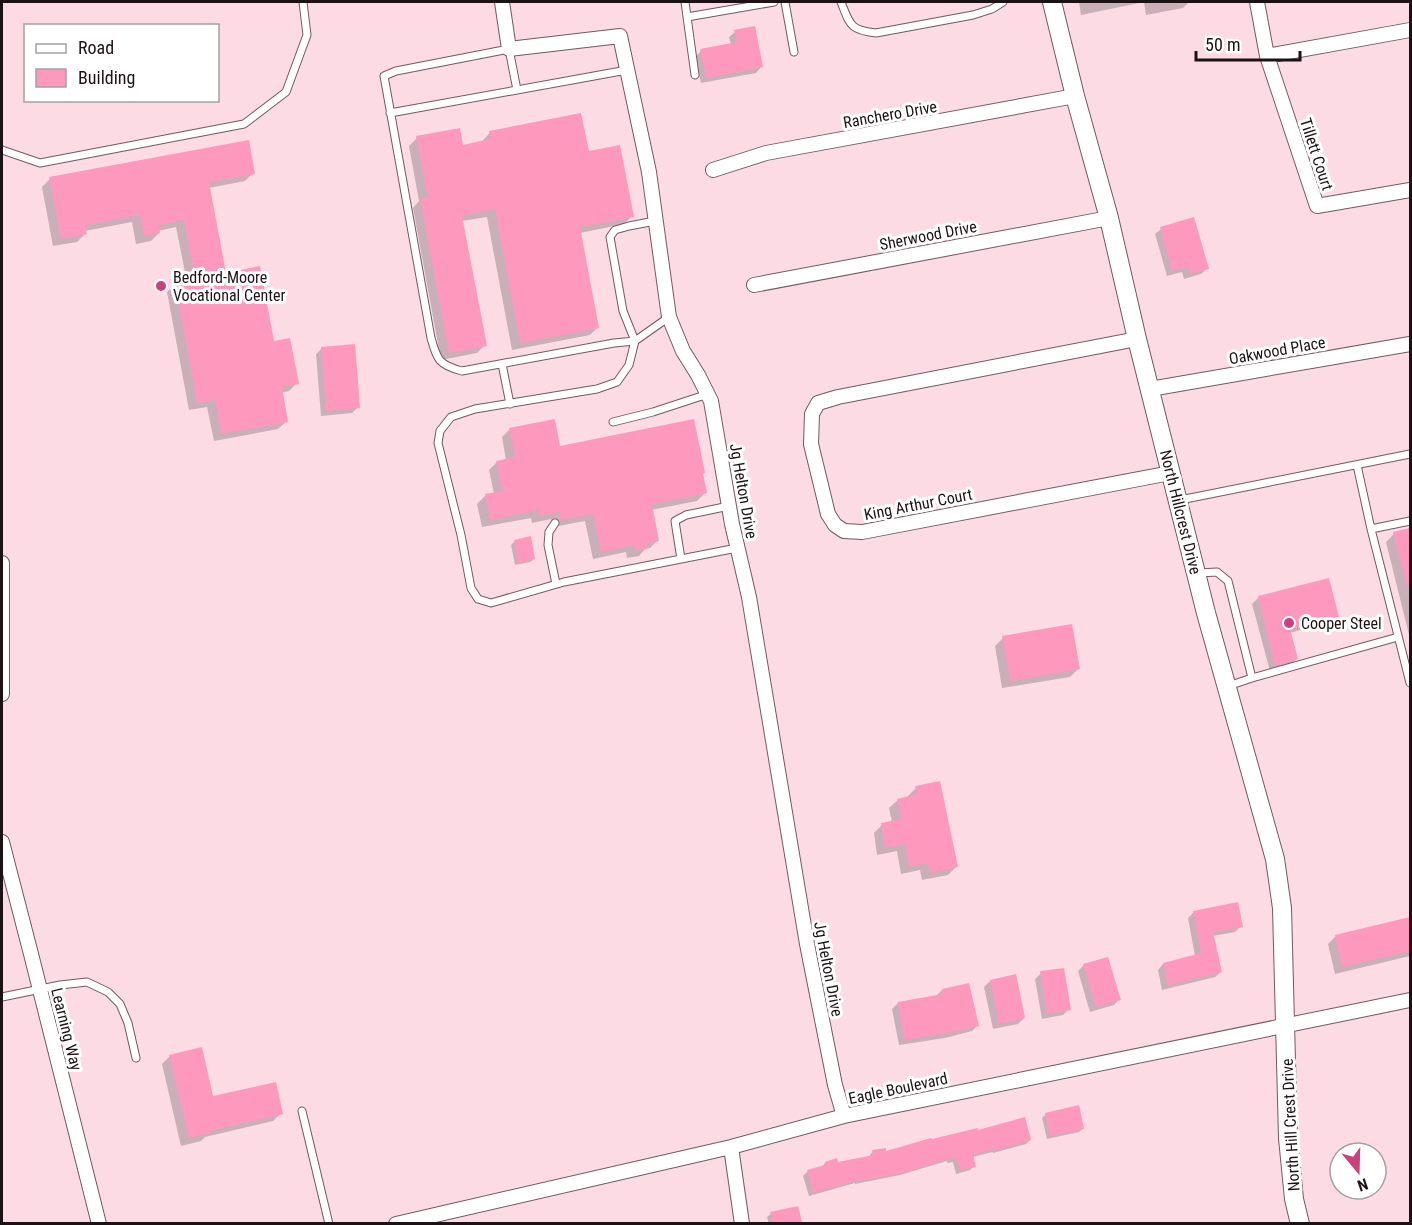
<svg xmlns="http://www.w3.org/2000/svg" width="1412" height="1225" viewBox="0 0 1412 1225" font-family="'Roboto Condensed',sans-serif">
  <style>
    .shadow { fill: #0003 }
    .building { fill: #fe98bd }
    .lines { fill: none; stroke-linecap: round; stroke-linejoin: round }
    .lane-casing { stroke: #735861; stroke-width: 9 }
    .street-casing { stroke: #735861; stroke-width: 16 }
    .secondary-casing { stroke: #735861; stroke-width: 20 }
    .lane { stroke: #fff; stroke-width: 7 }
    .street { stroke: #fff; stroke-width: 14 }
    .secondary { stroke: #fff; stroke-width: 18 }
    .poi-dot { fill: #ca417d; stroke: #fff; stroke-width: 2 }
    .labels { text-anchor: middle; stroke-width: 6; stroke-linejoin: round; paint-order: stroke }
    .street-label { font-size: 16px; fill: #1c1215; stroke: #fff }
    .poi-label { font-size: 16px; fill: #1c1215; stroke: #fff; text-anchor: start }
  </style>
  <rect width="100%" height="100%" fill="#fcdbe5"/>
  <!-- shadow -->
  <path class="shadow" d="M1079 2H1189L1183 8 1146 15 1144 2 1081 15Z
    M735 32 761 67 756 73 701 83 695 57 701 51 731 45 729 37Z
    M490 133 587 153 632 216 624 224 580 233 598 327 590 335 512 350 487 217 462 221 485 345 477 353 441 360 413 208 419 201 409 146 417 138 462 146 482 142V141Z
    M253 173 245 181 209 188 225 275 273 343 297 383 289 391 281 393 287 421 278 429 214 441 207 407 189 410 167 292 175 284 187 282 176 227 158 231 159 233 151 241 136 244 132 222 85 231V234L77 242 53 246 42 187 50 179Z
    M1161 229 1207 268 1201 274 1184 279 1182 272 1167 276 1155 234Z
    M322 348 358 407 352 413 321 416 316 354Z
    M510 429 559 448 702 475 705 493 697 501 651 510 658 540 650 548 645 549 639 556 627 558 626 552 593 559 585 521 553 527 551 519 532 523 531 518 482 527 477 504 485 496 494 494 489 470 497 462 506 460 502 437Z
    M1410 529V639L1386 542 1394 534Z
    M515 541 534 559 530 562 515 565 511 545Z
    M1328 580 1337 617 1331 622 1289 633 1296 659 1290 665 1270 671 1252 604 1258 598Z
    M1003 638 1078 669 1070 677 1002 688 995 646Z
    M916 788 956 867 948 875 922 880 920 870 901 874 897 851 877 855 874 833 882 825 892 822 889 808 898 800 908 798V796Z
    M1194 912 1241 926 1235 932 1213 936 1221 972 1215 977 1162 990 1158 970 1163 964 1195 956 1188 918Z
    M1410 919V956L1335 974 1328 944 1336 936Z
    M1084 965 1119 999 1114 1005 1090 1012 1078 971Z
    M1041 973 1069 1009 1063 1015 1042 1019 1035 979Z
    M1015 976 1024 1018 1018 1024 993 1029 984 987 990 981Z
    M942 990 977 1026 972 1031 945 1038 899 1045 892 1009 898 1003 936 996Z
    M170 1056 212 1098 281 1113 273 1121 205 1137 201 1141 181 1146 162 1064Z
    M1046 1114 1083 1128 1079 1132 1047 1139 1042 1118Z
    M1030 1140 1026 1144 993 1153V1152L972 1157 974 1166 970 1170 956 1174 953 1162 947 1163V1161L900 1175 855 1184V1183L809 1196 803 1176 807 1172 821 1168 825 1163H837L869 1157 872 1152 885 1153Z
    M771 1214 800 1221 798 1224H769L767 1217Z"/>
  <!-- building -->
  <path class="building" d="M755 26 763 67 706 78 700 49 737 42 734 30Z
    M581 113 589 151 620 145 634 217 580 227 599 328 520 343 495 209 462 216 487 346 449 353 420 199 428 197 416 136 460 128 463 145 490 139 489 131Z
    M249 140 255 174 209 182 226 273 260 266 274 341 290 338 299 384 282 387 288 422 221 434 215 400 197 403 175 283 195 279 184 220 159 225 160 233 144 236 140 215 85 225 87 234 61 239 49 177Z
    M1194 217 1209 269 1190 274 1188 267 1172 271 1160 227Z
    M355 344 360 408 326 411 321 347Z
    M555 419 560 446 694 419 705 473 703 474 707 493 652 504 659 541 647 543 648 548 635 551 634 545 601 552 593 514 560 520 559 512 540 516 539 510 490 520 485 494 502 491 496 461 515 457 509 428Z
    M1410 528V586H1407L1393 532Z
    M531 536 535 559 518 563 514 540Z
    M1329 578 1339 617 1290 629 1298 659 1275 666 1258 596Z
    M1072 624 1080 669 1010 681 1002 636Z
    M940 781 958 867 930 873 928 863 909 867 905 844 885 848 881 823 901 819 897 799 917 794 915 786Z
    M1238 902 1243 927 1213 932 1222 972 1168 985 1163 963 1201 953 1193 911Z
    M1410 917V951L1342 967 1335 935Z
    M1108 957 1121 1000 1096 1007 1083 964Z
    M1064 968 1071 1010 1047 1014 1040 971Z
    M1016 974 1025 1018 999 1024 990 980Z
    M969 983 979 1026 952 1032 904 1040 898 1002 943 994 942 989Z
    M202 1047 213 1096 276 1082 283 1114 210 1131 211 1133 189 1138 169 1055Z
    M1079 1105 1084 1129 1050 1136 1045 1113Z
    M1025 1117 1031 1140 997 1150V1149L973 1154 976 1167 960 1170 957 1158 951 1160V1158L906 1172 859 1181 858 1180 813 1193 807 1170 825 1165V1162L837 1158 838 1162 873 1155 872 1150 886 1148V1151L931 1138 932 1139 978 1128V1130Z
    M798 1206 802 1222 794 1224H773L770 1212Z"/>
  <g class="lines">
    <defs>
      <path id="lane" d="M685 2 695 75
        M785 2 794 52
        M841 2C850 24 849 30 876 33L973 15 992 9 1003 2
        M687 17 774 2
        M517 90 509 49 396 71 384 76 431 338C437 360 439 365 462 371L614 343 635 341 623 311 610 237 615 230 629 226 655 221
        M390 113 627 70
        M2 150 40 163 244 124 286 92 307 35 303 2
        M669 317 635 341 629 365 617 382 597 389 475 409 451 417 440 431 438 443 461 535 471 588 478 599 491 603 564 582 737 548
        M502 364 510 404
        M613 422 653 412 708 394
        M1357 465 1371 529 1410 683
        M1180 500 1410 454
        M555 523 549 532 548 545 556 584
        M1371 529 1410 521
        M681 559 675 521 686 515 729 506
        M1199 573 1217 572 1228 581 1252 678 1228 686
        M1252 678 1398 637
        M2 997 60 985 87 982 108 992 120 1004 128 1023 136 1058
        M302 1111 329 1224"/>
      <path id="street" d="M502 2 509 49 620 36 649 172 669 317 683 351 698 375 711 401 732 524 749 597 807 944 835 1085 844 1116
        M1257 2 1267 56 1317 206 1410 190
        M1267 56 1410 30
        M713 170 766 153 1075 96
        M754 285 1109 218
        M1137 339 838 397 818 403 812 414 811 444 828 514 835 525 844 531 862 532 1170 473
        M1150 389 1410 344
        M2 563V694
        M2 842 31 954 99 1224
        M731 1147 742 1224
        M396 1224 731 1147 844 1116 1410 1000"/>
      <path id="secondary" d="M1052 2 1075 96 1109 218 1137 339 1206 613 1275 859 1282 908 1288 1138 1294 1199 1300 1224"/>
    </defs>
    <!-- lane casing -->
    <use href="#lane" class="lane-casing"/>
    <!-- street casing -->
    <use href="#street" class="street-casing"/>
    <!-- secondary casing -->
    <use href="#secondary" class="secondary-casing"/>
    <!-- lane -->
    <use href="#lane" class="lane"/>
    <!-- street -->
    <use href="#street" class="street"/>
    <!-- secondary -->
    <use href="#secondary" class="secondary"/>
  </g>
  <!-- markers -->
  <g class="poi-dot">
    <circle cx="161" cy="286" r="6"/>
    <circle cx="1289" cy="623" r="6"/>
  </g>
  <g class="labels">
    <!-- street labels -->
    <g class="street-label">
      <text transform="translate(890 114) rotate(-10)" y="6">Ranchero Drive</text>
      <text transform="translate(1317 154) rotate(72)" y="6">Tillett Court</text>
      <text transform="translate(928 235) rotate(-11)" y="6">Sherwood Drive</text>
      <text transform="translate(1277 350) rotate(-10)" y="6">Oakwood Place</text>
      <text transform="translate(744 491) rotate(80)" y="6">Jg Helton Drive</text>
      <text transform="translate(918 504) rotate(-11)" y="6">King Arthur Court</text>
      <text transform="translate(1181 512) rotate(76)" y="6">North Hillcrest Drive</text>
      <text transform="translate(829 969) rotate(79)" y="6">Jg Helton Drive</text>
      <text transform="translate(67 1029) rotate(76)" y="6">Learning Way</text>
      <text transform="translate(898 1088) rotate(-12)" y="6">Eagle Boulevard</text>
      <text transform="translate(1290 1125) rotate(-93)" y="6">North Hill Crest Drive</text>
    </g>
    <!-- poi labels -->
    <g class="poi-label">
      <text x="173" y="283">Bedford-Moore<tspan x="173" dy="18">Vocational Center</tspan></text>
      <text x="1301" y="629">Cooper Steel</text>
    </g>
  </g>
  <!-- border -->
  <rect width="1412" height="1225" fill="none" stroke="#1c1215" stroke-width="6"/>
  <!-- legend -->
  <rect x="24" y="24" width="195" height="78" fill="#ffffff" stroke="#a4a0a1" stroke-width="1.5"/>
  <rect x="36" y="44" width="30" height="9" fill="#ffffff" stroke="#a4a0a1" stroke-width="1.5"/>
  <text x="78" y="54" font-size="18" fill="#1c1215">Road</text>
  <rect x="36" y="69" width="30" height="18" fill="#fe98bd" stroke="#a4a0a1" stroke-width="1.5"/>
  <text x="78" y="84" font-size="18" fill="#1c1215">Building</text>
  <!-- north arrow -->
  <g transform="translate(1358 1171) rotate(161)"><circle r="28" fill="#ffffff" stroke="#a4a0a1" stroke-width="1.5"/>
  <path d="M0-4.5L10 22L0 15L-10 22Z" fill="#ca417d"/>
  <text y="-9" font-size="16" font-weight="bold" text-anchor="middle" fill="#1c1215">N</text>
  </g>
  <!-- scale -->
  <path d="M1196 51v9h104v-9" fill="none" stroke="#1c1215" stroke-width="3"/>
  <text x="1205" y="51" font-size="18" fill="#1c1215" stroke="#ffffff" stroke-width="4.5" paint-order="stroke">50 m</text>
</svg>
